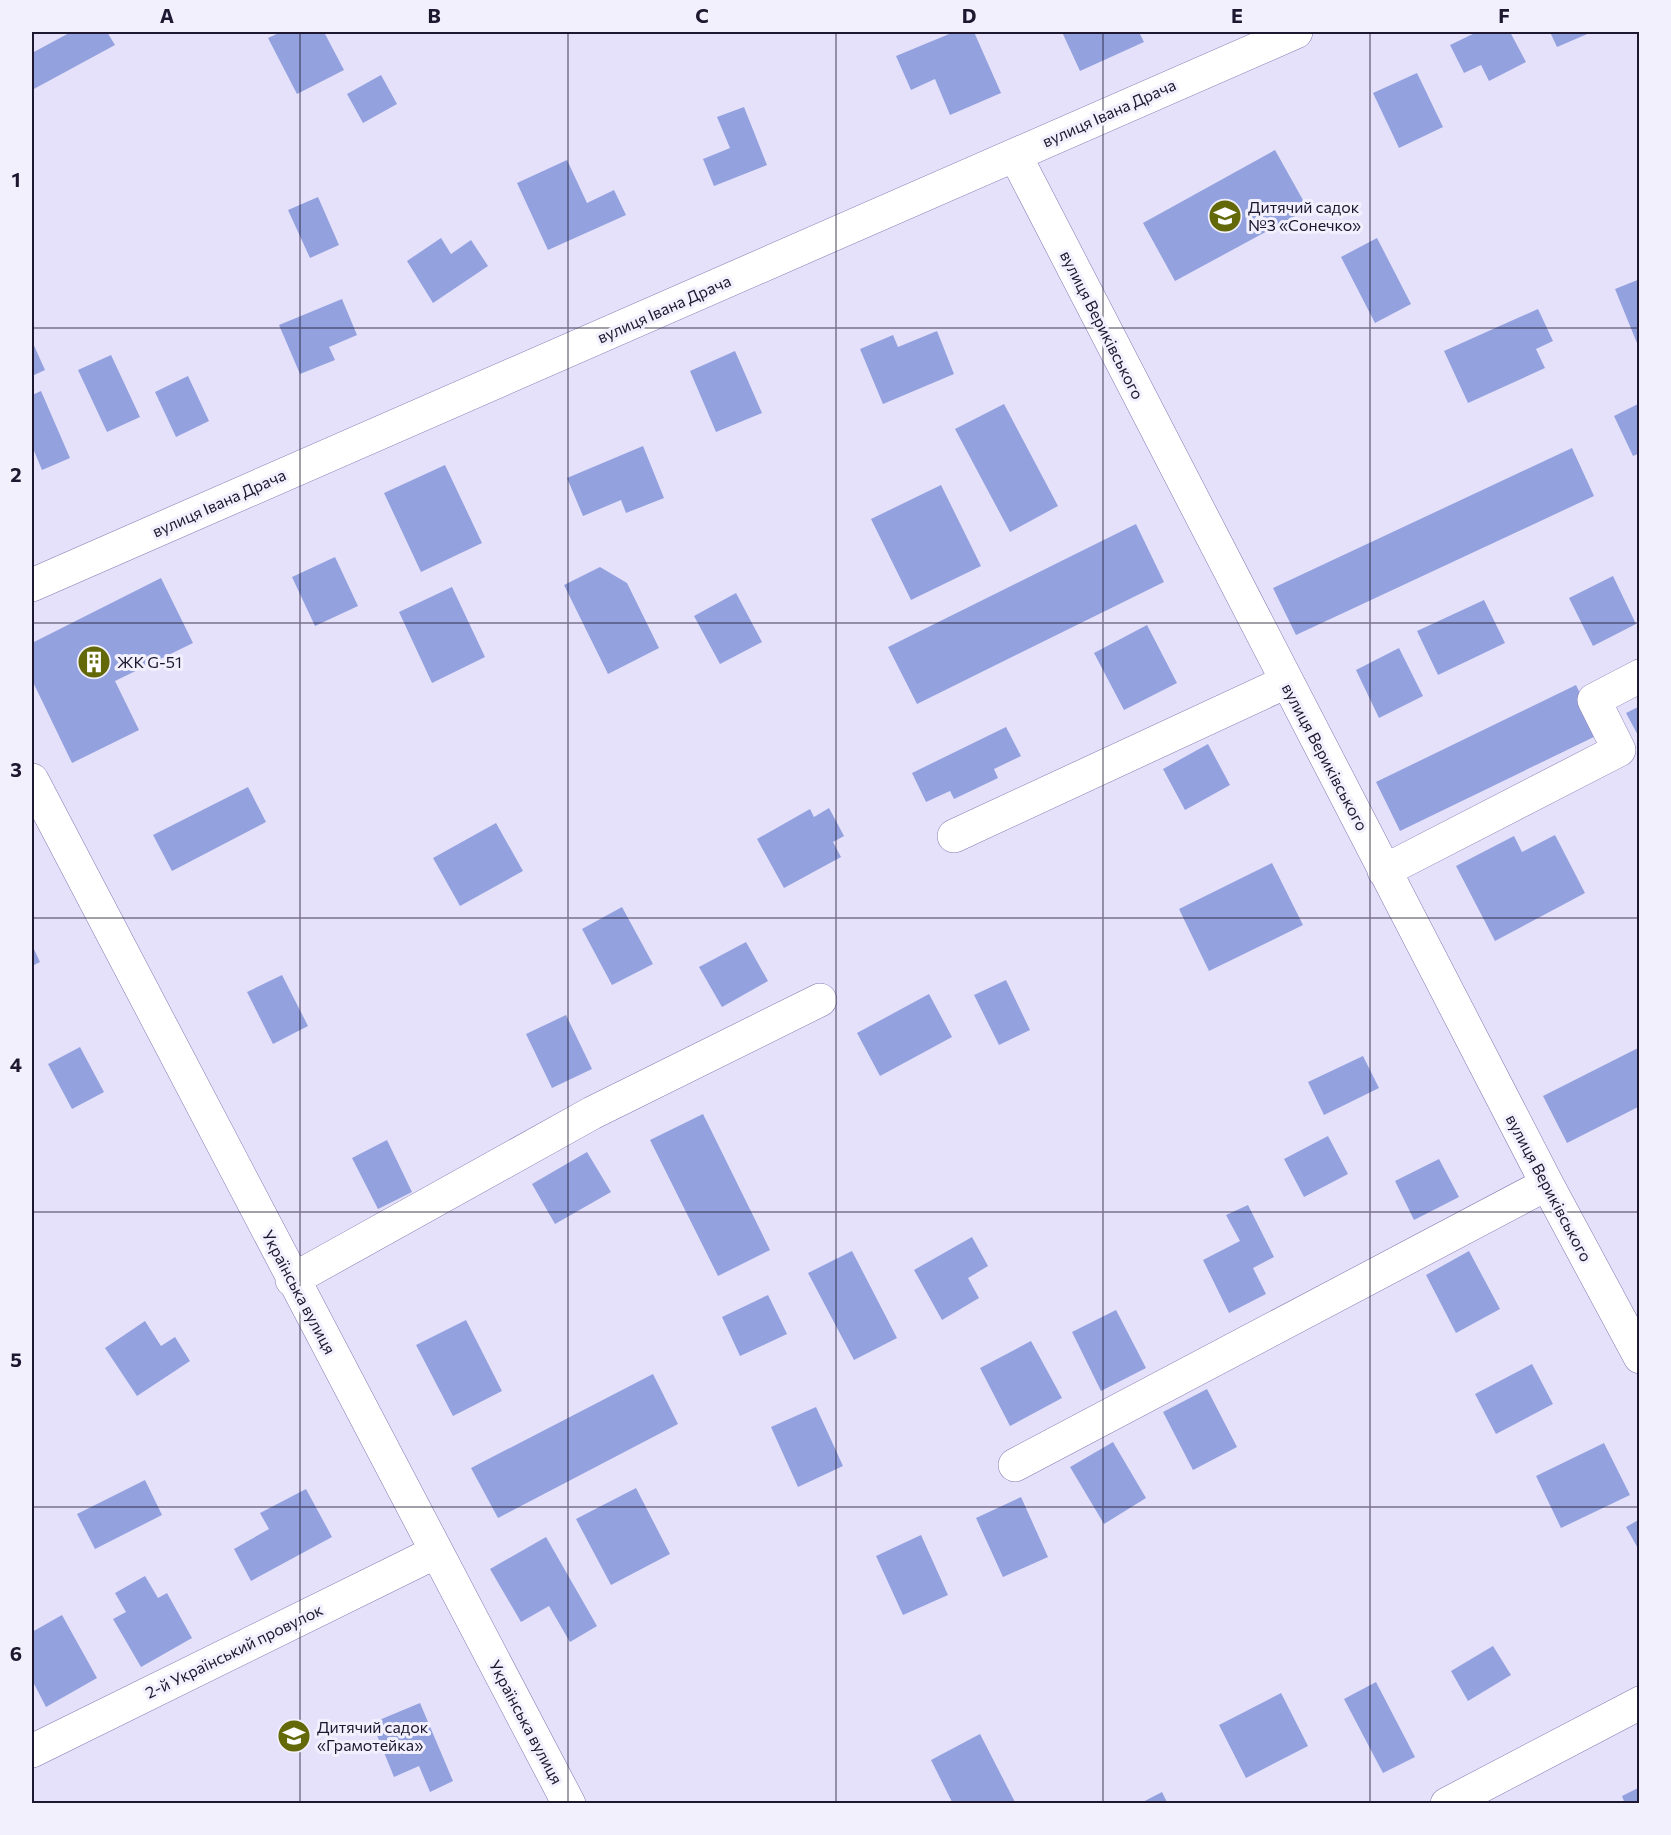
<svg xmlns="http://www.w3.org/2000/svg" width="1671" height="1835" viewBox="0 0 1671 1835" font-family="Commissioner,sans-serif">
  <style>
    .building { fill: #93a2de }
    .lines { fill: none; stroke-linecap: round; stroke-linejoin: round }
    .minor-casing { stroke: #8477b2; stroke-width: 34 }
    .minor { stroke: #fff; stroke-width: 33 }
    .grid { fill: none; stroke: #1d172f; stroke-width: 1.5; stroke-opacity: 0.55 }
    .labels { text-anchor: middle; stroke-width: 6; stroke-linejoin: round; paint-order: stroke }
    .street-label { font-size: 16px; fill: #1d172f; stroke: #f2f0fd }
    .poi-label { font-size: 16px; fill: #1d172f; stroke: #f2f0fd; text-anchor: start }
    .neatline { fill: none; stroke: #1d172f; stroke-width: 2 }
    .grid-label { font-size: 20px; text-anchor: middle; font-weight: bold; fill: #1d172f }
  </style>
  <rect width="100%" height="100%" fill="#e5e1fb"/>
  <!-- building -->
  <path class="building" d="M71 32H107L115 45 32 90V53Z
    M281 32H324L344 70 297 94 268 38Z
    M954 32H974L1001 93 950 115 935 79 911 90 896 56Z
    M1062 32H1139L1144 42 1080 71Z
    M1477 32H1510L1526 62 1489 81 1481 65 1464 73 1450 45Z
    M1550 32H1592L1557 47Z
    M1417 73 1443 127 1399 148 1373 93Z
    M381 75 397 104 363 123 347 94Z
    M744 107 767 165 714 186 703 159 730 148 717 117Z
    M1275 150 1308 209 1175 281 1143 223Z
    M567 160 587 203 614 190 626 215 548 250 517 183Z
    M318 197 339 245 310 258 288 210Z
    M441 238 451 254 471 240 488 266 433 303 407 261Z
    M1377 238 1411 304 1375 323 1341 257Z
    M1640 279V348H1639L1615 289Z
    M342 299 357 335 329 347 335 360 300 374 279 325Z
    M1538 309 1553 341 1536 349 1545 368 1468 403 1444 351Z
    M937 331 954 374 883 404 860 349 893 335 898 347Z
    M32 341 45 370 32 376Z
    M735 351 762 413 716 432 690 371Z
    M111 355 140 417 107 432 78 370Z
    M188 376 209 421 176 437 155 392Z
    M41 391 70 458 42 470 32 446V395Z
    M1640 403V453L1633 456 1614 416Z
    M1004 404 1058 506 1010 532 955 429Z
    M643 446 664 498 626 513 621 500 583 516 567 478Z
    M1572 448 1594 496 1296 635 1273 588Z
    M445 465 482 543 421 572 384 493Z
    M941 485 981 566 911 600 871 519Z
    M1136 524 1164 582 917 704 888 647Z
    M335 557 358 606 315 626 292 577Z
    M600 567 627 583 659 648 608 674 564 585Z
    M1613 576 1636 624 1593 646 1569 598Z
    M161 578 193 643 115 681 139 730 72 763 32 680V643Z
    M452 587 485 657 432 683 399 612Z
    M736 593 762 642 720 664 694 616Z
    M1484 600 1505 643 1438 675 1417 631Z
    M1147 625 1177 683 1124 710 1094 653Z
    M1399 648 1423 696 1379 718 1356 670Z
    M1576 685 1600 734 1400 831 1376 782Z
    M1640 706V739L1626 713Z
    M1006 727 1021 756 994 769 998 778 954 799 950 791 926 802 912 773Z
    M1208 744 1230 785 1185 810 1163 769Z
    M248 787 266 822 172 871 153 835Z
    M829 808 844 836 833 842 841 857 784 888 757 839 810 809 814 817Z
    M496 823 523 871 460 906 433 858Z
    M1555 835 1585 893 1495 941 1456 866 1514 836 1522 852Z
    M1272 863 1303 925 1209 971 1179 909Z
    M622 907 653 964 612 985 582 929Z
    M746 942 768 981 722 1007 699 967Z
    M32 945 40 962 32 966Z
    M282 975 308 1026 273 1044 247 992Z
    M1006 980 1030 1030 999 1045 974 995Z
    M929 994 952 1037 880 1076 857 1033Z
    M566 1015 592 1069 552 1088 526 1034Z
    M80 1047 104 1092 72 1109 48 1064Z
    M1640 1047V1106L1567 1143 1543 1096Z
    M1363 1056 1379 1088 1324 1115 1308 1082Z
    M703 1114 770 1250 718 1276 650 1140Z
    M1328 1136 1348 1174 1304 1197 1284 1159Z
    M387 1140 412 1192 378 1209 352 1158Z
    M587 1152 611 1192 555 1224 532 1184Z
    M1439 1159 1459 1197 1414 1220 1395 1181Z
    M1248 1205 1274 1257 1253 1268 1266 1294 1229 1313 1203 1260 1240 1241 1226 1215Z
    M972 1237 988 1266 968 1278 979 1298 942 1320 914 1270Z
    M852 1251 897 1338 854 1360 808 1273Z
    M1469 1251 1500 1309 1456 1333 1426 1275Z
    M768 1295 787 1334 740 1356 722 1317Z
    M1116 1310 1146 1368 1101 1391 1072 1332Z
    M466 1320 502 1391 453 1416 416 1345Z
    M145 1321 161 1346 175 1337 190 1361 137 1396 105 1348Z
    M1031 1341 1062 1398 1010 1426 980 1368Z
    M1532 1364 1553 1404 1496 1434 1475 1394Z
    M653 1374 678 1424 498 1518 471 1468Z
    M1207 1389 1237 1447 1193 1470 1163 1412Z
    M816 1407 843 1466 798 1487 771 1427Z
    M1113 1442 1146 1498 1104 1524 1070 1467Z
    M1604 1443 1630 1495 1561 1528 1536 1476Z
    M145 1480 162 1515 95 1549 77 1514Z
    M636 1488 670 1554 611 1585 576 1519Z
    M306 1489 332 1537 251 1581 234 1549 269 1529 260 1513Z
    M1021 1497 1048 1557 1003 1577 976 1518Z
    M1640 1519V1552L1626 1527Z
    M921 1535 948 1595 903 1615 876 1556Z
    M546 1537 597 1626 570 1642 549 1606 521 1622 490 1569Z
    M145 1576 158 1598 167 1593 192 1638 141 1667 113 1619 126 1612 115 1593Z
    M62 1615 97 1678 46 1707 32 1680V1632Z
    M1493 1646 1511 1675 1468 1701 1451 1671Z
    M1376 1682 1415 1757 1383 1773 1344 1699Z
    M1281 1693 1308 1746 1246 1778 1219 1725Z
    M420 1703 453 1781 430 1792 419 1766 394 1777 372 1723Z
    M980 1734 1016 1804H953L931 1760Z
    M1640 1787V1804H1625L1622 1796Z
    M1162 1792 1168 1804H1139Z"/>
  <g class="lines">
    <defs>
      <path id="minor" d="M1015 155 1547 1184 1640 1357
        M32 585 1296 32
        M32 780 569 1804
        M954 836 1286 682
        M1384 871 1619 750 1594 700 1640 676
        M292 1280 592 1113 820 1000
        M1015 1465 1547 1184
        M32 1751 436 1552
        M1447 1804 1640 1703"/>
    </defs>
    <!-- minor casing -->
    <use href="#minor" class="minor-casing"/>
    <!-- minor -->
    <use href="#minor" class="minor"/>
  </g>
  <!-- grid -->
  <path class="grid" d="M300 32V1804M568 32V1804M836 32V1804M1103 32V1804M1370 32V1804M32 328H1640M32 623H1640M32 918H1640M32 1212H1640M32 1507H1640"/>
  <!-- icons -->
  <defs>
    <symbol id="school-disc" viewBox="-11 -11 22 22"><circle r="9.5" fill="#636909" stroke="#f2f0fd"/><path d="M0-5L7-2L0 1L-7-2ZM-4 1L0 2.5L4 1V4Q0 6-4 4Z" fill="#fff"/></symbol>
    <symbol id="building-disc" viewBox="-11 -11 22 22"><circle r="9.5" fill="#636909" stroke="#f2f0fd"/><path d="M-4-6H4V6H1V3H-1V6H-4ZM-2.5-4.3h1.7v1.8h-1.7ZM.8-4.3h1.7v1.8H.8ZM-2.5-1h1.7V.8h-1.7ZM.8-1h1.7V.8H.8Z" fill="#fff"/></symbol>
  </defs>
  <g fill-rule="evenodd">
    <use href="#school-disc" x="1206" y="197" width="38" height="38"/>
    <use href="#building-disc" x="75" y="643" width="38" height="38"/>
    <use href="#school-disc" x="275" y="1717" width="38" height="38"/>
  </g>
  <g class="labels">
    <!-- street labels -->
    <g class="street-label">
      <text transform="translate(1109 113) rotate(-24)" y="6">вулиця Івана Драча</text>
      <text transform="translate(664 309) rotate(-24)" y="6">вулиця Івана Драча</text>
      <text transform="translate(1102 325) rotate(63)" y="6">вулиця Вериківського</text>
      <text transform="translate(219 503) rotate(-24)" y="6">вулиця Івана Драча</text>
      <text transform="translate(1325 757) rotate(62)" y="6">вулиця Вериківського</text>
      <text transform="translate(1549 1188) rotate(62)" y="6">вулиця Вериківського</text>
      <text transform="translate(299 1292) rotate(62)" y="6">Українська вулиця</text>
      <text transform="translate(234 1651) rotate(-26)" y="6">2-й Український провулок</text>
      <text transform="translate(526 1722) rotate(62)" y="6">Українська вулиця</text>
    </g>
    <!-- poi labels -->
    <g class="poi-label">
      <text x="1248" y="213">Дитячий садок<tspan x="1248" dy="18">№3 «Сонечко»</tspan></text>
      <text x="117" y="668">ЖК G-51</text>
      <text x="317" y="1733">Дитячий садок<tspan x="317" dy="18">«Грамотейка»</tspan></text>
    </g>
  </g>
  <!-- border -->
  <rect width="1671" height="1835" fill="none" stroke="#f2f0fd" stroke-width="66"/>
  <rect x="33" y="33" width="1605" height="1769" class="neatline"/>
  <g class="grid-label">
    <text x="167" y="23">A</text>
    <text x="434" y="23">B</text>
    <text x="702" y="23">C</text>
    <text x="969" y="23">D</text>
    <text x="1237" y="23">E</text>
    <text x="1504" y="23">F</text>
    <text x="16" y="187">1</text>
    <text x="16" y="482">2</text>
    <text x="16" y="777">3</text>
    <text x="16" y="1072">4</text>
    <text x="16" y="1367">5</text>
    <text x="16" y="1661">6</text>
  </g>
</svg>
